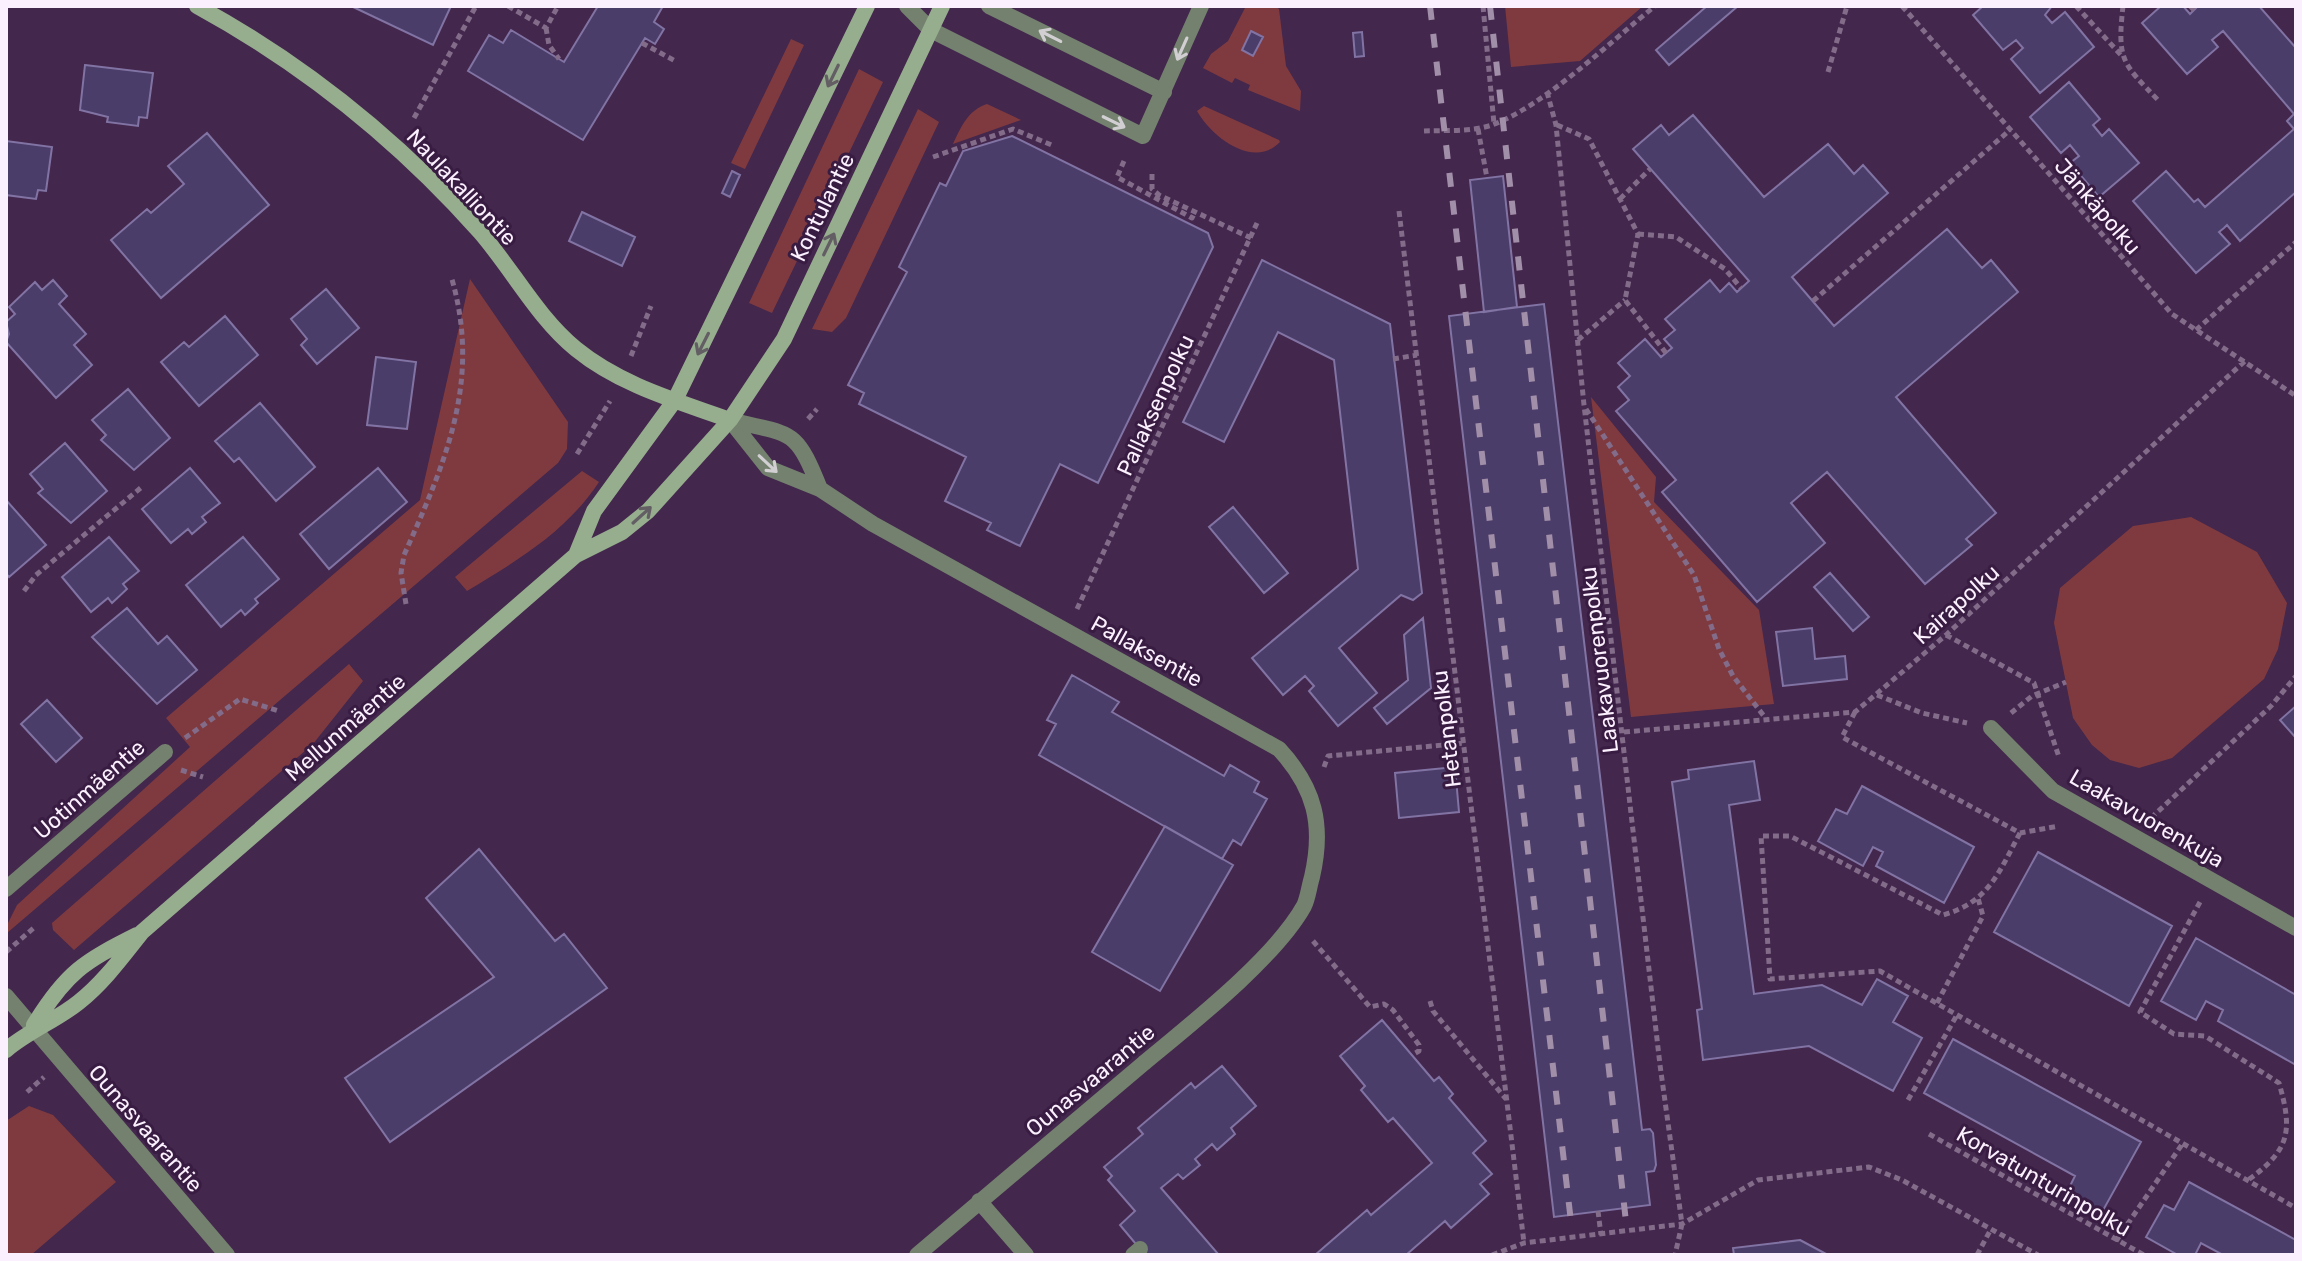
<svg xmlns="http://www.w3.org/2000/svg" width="2302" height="1261" viewBox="0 0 2302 1261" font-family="Rubik,sans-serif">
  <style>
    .green { fill: #7f3a3f }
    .building { fill: #4b3d69; stroke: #8173a3; stroke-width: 2 }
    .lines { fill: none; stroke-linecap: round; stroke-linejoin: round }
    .path { stroke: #826c8a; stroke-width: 5; stroke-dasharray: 6 4; stroke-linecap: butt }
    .lane { stroke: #73816e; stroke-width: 16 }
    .street { stroke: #73816e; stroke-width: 16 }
    .secondary { stroke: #96ad8e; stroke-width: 16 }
    .rail { stroke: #a18ea8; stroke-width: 6; stroke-dasharray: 14 14; stroke-linecap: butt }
    .oneway { stroke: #d2cfd3 }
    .oneway2 { stroke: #635d64 }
    .labels { text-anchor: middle; stroke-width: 6; stroke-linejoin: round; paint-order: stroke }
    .street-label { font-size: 22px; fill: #fbf0fe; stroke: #391c42 }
  </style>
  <rect width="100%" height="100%" fill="#43274d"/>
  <!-- green -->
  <path class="green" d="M1246 6H1275L1279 9 1286 66 1301 91 1300 111 1248 90 1250 85 1235 78 1232 83 1203 68 1211 54 1228 41Z
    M1505 6H1643L1580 61 1511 67Z
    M791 39 804 45 745 169 731 163Z
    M859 69 883 82 772 313 749 303Z
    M987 104 1021 120 953 144C961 127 968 110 987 104Z
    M1204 106 1279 140 1280 142C1253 170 1211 136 1197 111Z
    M918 109 939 122 846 318 832 332 812 329Z
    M470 279 568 422 567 449 558 463 7 933V925L17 905 190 747 166 718 420 500Z
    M1591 397 1656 477 1654 502 1759 610 1774 704 1631 717Z
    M582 471 599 482C566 532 518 560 467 591L455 577Z
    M2191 517 2257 552 2287 603 2278 649 2264 679 2172 758 2139 768 2110 760 2092 745 2073 718 2054 623 2060 588 2133 526Z
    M349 664 363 681 313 744 74 950 53 930 52 923Z
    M29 1106 53 1115 116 1182 31 1255H6V1121Z"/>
  <!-- building -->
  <path class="building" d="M351 6H451L433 45Z
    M598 6H663L654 22 664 29 655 44 645 38 583 140 468 71 489 35 503 43 511 30 564 62Z
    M1707 6H1738L1669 65 1656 50Z
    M1983 6H2052L2045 15 2052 23 2065 12 2094 47 2040 93 2011 59 2023 48 2016 40 2003 50 1973 15Z
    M2161 6H2183L2190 14 2198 6H2259L2296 48V192L2240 241 2227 225 2224 228 2219 232 2230 244 2196 273 2133 201 2166 171 2194 202 2198 199 2205 207 2294 129 2287 121 2294 114 2223 31 2212 40 2218 47 2187 74 2142 23Z
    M1251 31 1263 37 1253 56 1242 50Z
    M1362 32 1364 56 1355 57 1353 33Z
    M85 65 153 73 147 118 139 117 138 126 107 122 108 117 80 110Z
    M2069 82 2100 119 2093 125 2102 136 2109 129 2139 163 2099 197 2070 163 2079 156 2070 145 2061 153 2030 117Z
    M1693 115 1764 197 1828 144 1854 174 1863 165 1888 193 1792 277 1834 326 1947 229 1982 268 1991 260 2018 292 1896 397 1996 513 1966 539 1972 545 1925 584 1827 472 1791 503 1825 543 1757 602 1662 492 1676 480 1616 411 1629 400 1618 387 1630 376 1618 363 1645 339 1661 357 1672 348 1664 339 1675 330 1665 319 1710 280 1720 292 1729 283 1737 292 1749 281 1633 149 1661 125 1669 135Z
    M207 133 269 205 161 298 111 240 147 209 151 213 184 184 168 166Z
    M1012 136 1208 233 1213 247 1098 483 1060 464 1020 546 987 530 991 523 945 501 966 457 859 404 864 393 848 385 907 272 899 267 940 183 946 186 963 151Z
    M6 141 52 147 46 191 38 190 36 199 6 195Z
    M732 171 740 175 730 197 722 193Z
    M1503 176 1517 307 1484 312 1470 180Z
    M582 212 635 237 622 266 569 241Z
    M1262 260 1390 324 1422 593 1413 600 1401 595 1339 648 1377 693 1338 726 1309 691 1314 686 1305 676 1283 695 1252 658 1358 569 1334 360 1278 332 1224 442 1183 422Z
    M53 280 67 296 59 304 86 334 74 345 92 365 56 398 6 342 9 334 6 322 15 314 9 307 35 282 42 290Z
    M326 289 359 328 317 364 301 345 307 339 291 319Z
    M1544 304 1642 1130 1650 1129 1653 1133 1656 1165 1654 1171 1646 1172 1650 1205 1554 1217 1449 316Z
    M225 316 258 355 199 406 161 362 184 342 189 347Z
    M376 357 416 362 407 429 367 425Z
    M128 389 170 438 134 470 101 440 106 435 92 420Z
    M260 403 315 467 276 501 239 458 234 462 215 441Z
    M65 443 107 491 71 523 38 493 43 489 30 474Z
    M190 468 220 503 202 517 206 522 192 534 188 529 171 543 142 509Z
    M378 468 407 502 329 569 300 534Z
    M6 500 46 545 9 577 6 573Z
    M1233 507 1288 573 1264 593 1209 527Z
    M109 537 139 571 123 584 127 589 112 603 108 598 91 612 62 577Z
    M243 537 279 579 255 599 258 603 245 615 241 610 221 627 186 585Z
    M1830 573 1869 617 1853 631 1814 587Z
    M127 608 158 644 167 636 197 670 157 704 92 637Z
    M1423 618 1431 688 1387 724 1374 708 1408 680 1404 635Z
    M1812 628 1815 659 1845 656 1847 679 1783 686 1776 632Z
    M1072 675 1119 702 1112 712 1224 776 1230 765 1259 782 1254 792 1267 799 1241 845 1233 840 1222 859 1039 755 1056 724 1047 720Z
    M47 700 82 738 56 762 21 724Z
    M2296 706V738L2280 720Z
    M1754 761 1760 800 1729 805 1754 994 1822 985 1862 1005 1877 979 1908 996 1893 1022 1922 1038 1893 1091 1809 1046 1703 1060 1697 1010 1702 1009 1672 782 1689 779 1688 770Z
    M1455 767 1459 812 1399 818 1395 773Z
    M1862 786 1974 847 1944 903 1876 866 1883 852 1873 847 1863 866 1818 841 1836 809 1847 814Z
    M1165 826 1233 865 1160 991 1092 952Z
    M479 849 555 941 564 934 607 988 390 1142 345 1078 494 977 426 898Z
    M2038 852 2172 926 2129 1006 1994 932Z
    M2196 938 2296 995V1065L2218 1021 2223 1010 2206 1001 2196 1020 2161 1001Z
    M1382 1020 1434 1081 1439 1077 1453 1094 1449 1098 1486 1141 1473 1153 1492 1174 1480 1184 1489 1194 1451 1228 1445 1221 1406 1255H1315L1367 1210 1371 1215 1432 1163 1393 1118 1388 1122 1361 1090 1365 1086 1340 1056Z
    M1953 1039 2141 1142 2101 1214 2066 1194 2075 1176 1924 1093Z
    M1222 1066 1256 1106 1231 1128 1235 1134 1217 1150 1212 1144 1195 1159 1200 1165 1183 1179 1178 1174 1161 1188 1219 1255H1145L1120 1225 1135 1211 1108 1180 1112 1176 1104 1167 1143 1134 1138 1128 1191 1083 1195 1088Z
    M2189 1182 2296 1240 2295 1255H2223L2201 1243 2195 1255H2178L2146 1237 2164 1205 2174 1210Z
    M1800 1240 1828 1255H1734L1733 1248Z"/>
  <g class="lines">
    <!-- path -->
    <path class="path" d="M508 6 546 28 558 6
      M1483 6 1494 124
      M1902 6 2172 314 2296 396
      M2076 6 2121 55
      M2123 6C2117 60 2122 63 2159 101
      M2190 6 2194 10
      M546 28 549 45 559 59
      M642 43 677 62
      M1828 72 1847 6
      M1547 92 1556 125 1584 405 1660 1065 1682 1224 1675 1255
      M414 118 476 6
      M1557 125 1589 139 1638 234 1625 300 1666 353
      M1478 129 1487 178
      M1424 131C1446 130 1471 132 1492 125 1544 106 1610 42 1655 6
      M933 157 1013 129 1054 146
      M1124 161 1117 177 1192 218 1195 212
      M1152 174V189L1159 195 1251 238
      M1620 199 1650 169
      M1399 211 1524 1243
      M1638 234 1676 237 1725 269 1741 288
      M1813 301 2010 130
      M2196 330 2296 242
      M1578 340 1625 300
      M631 356 651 306
      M1393 359 1417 355
      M1586 409 1694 575 1719 649 1733 676 1767 720
      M808 419 817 409
      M577 454 610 401
      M24 591 36 575 143 486
      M406 604 401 573 404 555C446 461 482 380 451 276
      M1077 609 1257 223
      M1946 635 2034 683 2059 757
      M1877 695 1922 713 1967 723
      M1855 712 1842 737 2020 833 2059 826
      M2011 713 2032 696 2066 682
      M1624 732 1855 712 1946 635 2246 360
      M185 738 240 699 279 711
      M1324 767 1328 756 1464 743
      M181 770 203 777
      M2151 818 2271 706 2296 676
      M2020 833C1999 872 1989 902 1943 915L1790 836H1761L1770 979 1880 971 2296 1208
      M2200 902 2140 1012 2174 1034 2205 1036 2279 1083C2293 1131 2290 1150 2248 1180
      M1313 941 1370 1007 1384 1004 1393 1010 1419 1045V1051L1412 1055
      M6 952 36 926
      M1430 1001 1433 1011 1506 1099
      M1937 1003 1983 916 1978 898
      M27 1092 44 1077
      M1908 1100 1957 1015
      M1929 1134 2144 1255
      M1598 1211 1601 1235
      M2116 1241 2183 1143
      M1492 1255 1524 1243 1682 1224 1758 1180 1869 1167 1902 1180 2038 1255
      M1977 1255 1991 1229"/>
    <!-- lane -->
    <path class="lane" d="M1133 1255 1140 1249"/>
    <!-- street -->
    <path class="street" d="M907 6 931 30 1143 136 1201 6
      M989 6 1164 92
      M730 420 768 468 820 489 873 524 1279 749C1315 788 1324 825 1312 877 1309 887 1308 898 1304 906 1275 958 1191 1024 1144 1063 1068 1127 992 1191 917 1255
      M730 420C792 436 795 426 820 489
      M1991 728 2053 791 2296 928
      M6 889 165 752
      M6 996 227 1255
      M979 1201 1026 1255"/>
    <!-- secondary -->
    <path class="secondary" d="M197 6C303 64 400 142 480 232 513 270 537 317 576 349 620 385 677 401 730 420
      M576 555 594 511 675 400 867 6
      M34 1025C66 973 83 962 137 935
      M6 1050C30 1030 57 1020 79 1002 104 982 122 957 142 932L576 555 622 532 648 511 730 420 784 339 942 6"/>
    <!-- rail -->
    <path class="rail" d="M1430 6 1571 1222
      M1490 6 1626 1222"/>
  </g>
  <!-- one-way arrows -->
  <defs><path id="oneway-shaft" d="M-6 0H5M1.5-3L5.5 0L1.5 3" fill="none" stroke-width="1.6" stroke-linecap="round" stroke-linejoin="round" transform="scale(2)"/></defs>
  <g class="oneway">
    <use href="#oneway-shaft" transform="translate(1050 36) rotate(-153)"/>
    <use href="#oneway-shaft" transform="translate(1182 49) rotate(114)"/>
    <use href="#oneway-shaft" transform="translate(1114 122) rotate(26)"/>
    <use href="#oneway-shaft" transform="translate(768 464) rotate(43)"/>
  </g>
  <g class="oneway2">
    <use href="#oneway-shaft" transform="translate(833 76) rotate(116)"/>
    <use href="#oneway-shaft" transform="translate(829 244) rotate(-64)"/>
    <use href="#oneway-shaft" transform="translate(703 344) rotate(117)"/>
    <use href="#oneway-shaft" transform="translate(642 515) rotate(-42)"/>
  </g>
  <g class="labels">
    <!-- street labels -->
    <g class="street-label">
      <text transform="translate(462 187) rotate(47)" y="8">Naulakalliontie</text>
      <text transform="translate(2098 206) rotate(49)" y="8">Jänkäpolku</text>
      <text transform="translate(822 207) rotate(-64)" y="8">Kontulantie</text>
      <text transform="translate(1155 405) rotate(-65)" y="8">Pallaksenpolku</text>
      <text transform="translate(1956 604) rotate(-42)" y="8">Kairapolku</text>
      <text transform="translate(1147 651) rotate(29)" y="8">Pallaksentie</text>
      <text transform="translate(1599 660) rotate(-97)" y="8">Laakavuorenpolku</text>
      <text transform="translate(345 727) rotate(-41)" y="8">Mellunmäentie</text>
      <text transform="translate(1446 729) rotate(-97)" y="8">Hetanpolku</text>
      <text transform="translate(89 789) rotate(-41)" y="8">Uotinmäentie</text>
      <text transform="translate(2147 818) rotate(30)" y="8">Laakavuorenkuja</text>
      <text transform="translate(1090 1080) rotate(-40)" y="8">Ounasvaarantie</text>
      <text transform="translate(146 1128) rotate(49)" y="8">Ounasvaarantie</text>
      <text transform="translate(2044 1181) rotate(30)" y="8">Korvatunturinpolku</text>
    </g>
  </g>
  <!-- border -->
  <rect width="2302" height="1261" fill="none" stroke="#fbf0fe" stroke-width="16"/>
</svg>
